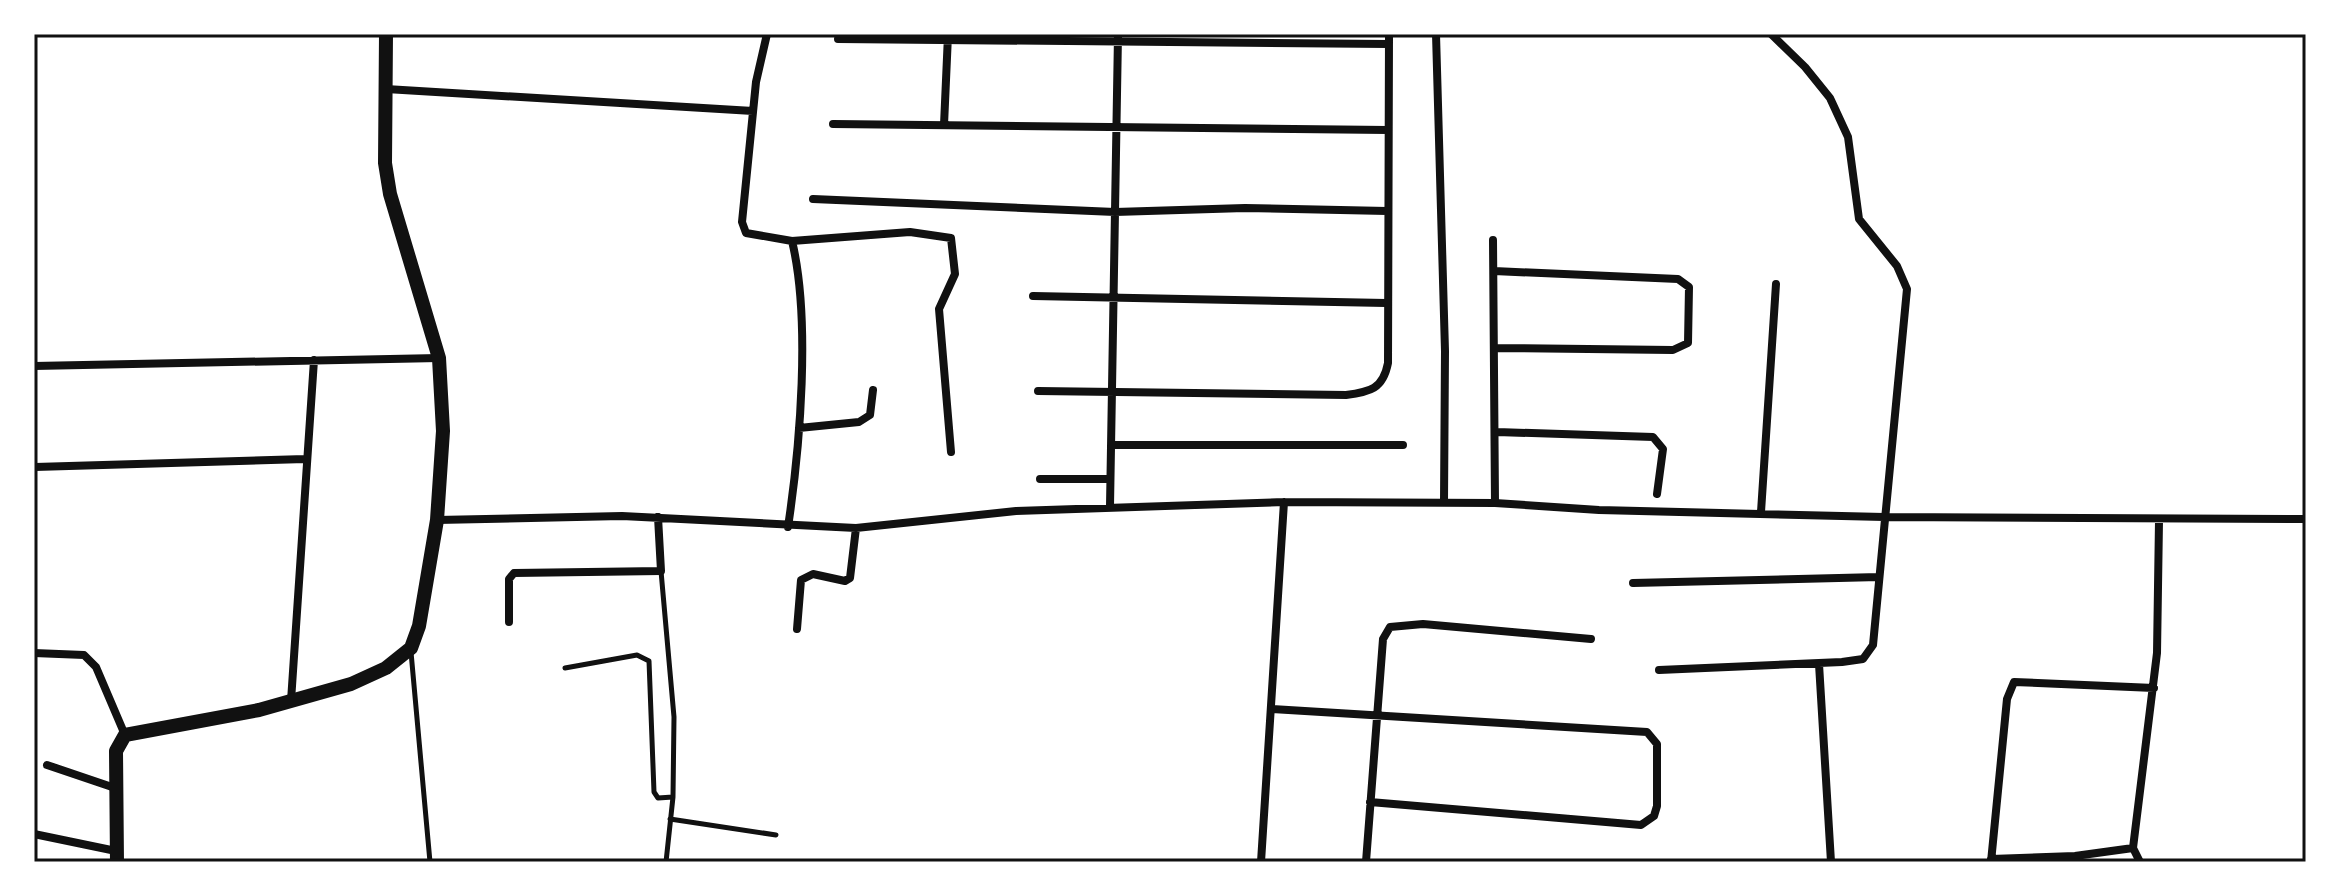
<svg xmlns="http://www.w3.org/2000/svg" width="2340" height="896" viewBox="0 0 2340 896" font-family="'Fira Sans Condensed',sans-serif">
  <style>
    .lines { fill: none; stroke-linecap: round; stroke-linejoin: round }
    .service { stroke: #111; stroke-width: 5 }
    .minor { stroke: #111; stroke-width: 8 }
    .tertiary { stroke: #111; stroke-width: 14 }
    .neatline { fill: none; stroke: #111; stroke-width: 3 }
  </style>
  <rect width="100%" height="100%" fill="#fff"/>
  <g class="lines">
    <!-- service -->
    <path class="service" d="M661 571 674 717 673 797 666 862
      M411 652 430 862
      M565 668 637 655 649 661 654 792 658 798 673 797
      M670 819 776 835"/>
    <!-- minor -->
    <path class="minor" d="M767 34 756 82 742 222 746 233 792 241C811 320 800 447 788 527
      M1436 34 1445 351 1444 502
      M838 39 1389 44
      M386 89 753 111
      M833 124 1388 130
      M944 125 948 35
      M813 199 1115 212 1245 208 1387 211
      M1493 240 1495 503
      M792 241 910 232 951 238 955 274 939 309 951 452
      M1494 271 1678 279 1689 287 1688 343 1673 350 1495 348
      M1033 296 1386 303
      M34 366 439 358
      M1038 391 1346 395C1370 392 1383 389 1388 363L1389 34
      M799 428 859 422 870 415 873 390
      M1497 432 1653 437 1663 449 1657 494
      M1111 445H1403
      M35 467 305 459
      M1040 479H1110
      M1110 506 1118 35
      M1761 512 1776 284
      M437 520 622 516 856 528 1016 511 1284 502 1495 503 1599 510 1884 517 2306 519
      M1633 583 1879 577
      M509 622V579L514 573 661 571 658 517
      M797 629 801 580 813 574 845 581 850 578 856 528
      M34 653 84 655 96 667 125 735
      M1819 664 1831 862
      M1659 670 1842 662 1863 659 1873 645 1907 289 1897 266 1859 219 1848 137 1830 98 1805 67 1771 34
      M291 701 314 360
      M1272 709 1647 732 1657 744V806L1654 816 1641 825 1370 802
      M47 765 115 788
      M34 834 116 851
      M1991 859 2075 856 2133 848
      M1261 862 1284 502
      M1366 862 1383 639 1390 627 1423 624 1591 639
      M1991 862 2007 699 2014 682 2154 688
      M2140 862 2133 848 2157 653 2159 521"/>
    <!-- tertiary -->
    <path class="tertiary" d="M117 862 116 751 125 735 259 710 351 684 386 668 411 648 419 626 437 520 443 431 439 358 390 194 385 163 386 34"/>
  </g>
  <!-- border -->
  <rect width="2340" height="896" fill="none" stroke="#ffffff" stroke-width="72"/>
  <rect x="36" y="36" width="2268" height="824" class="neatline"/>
</svg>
